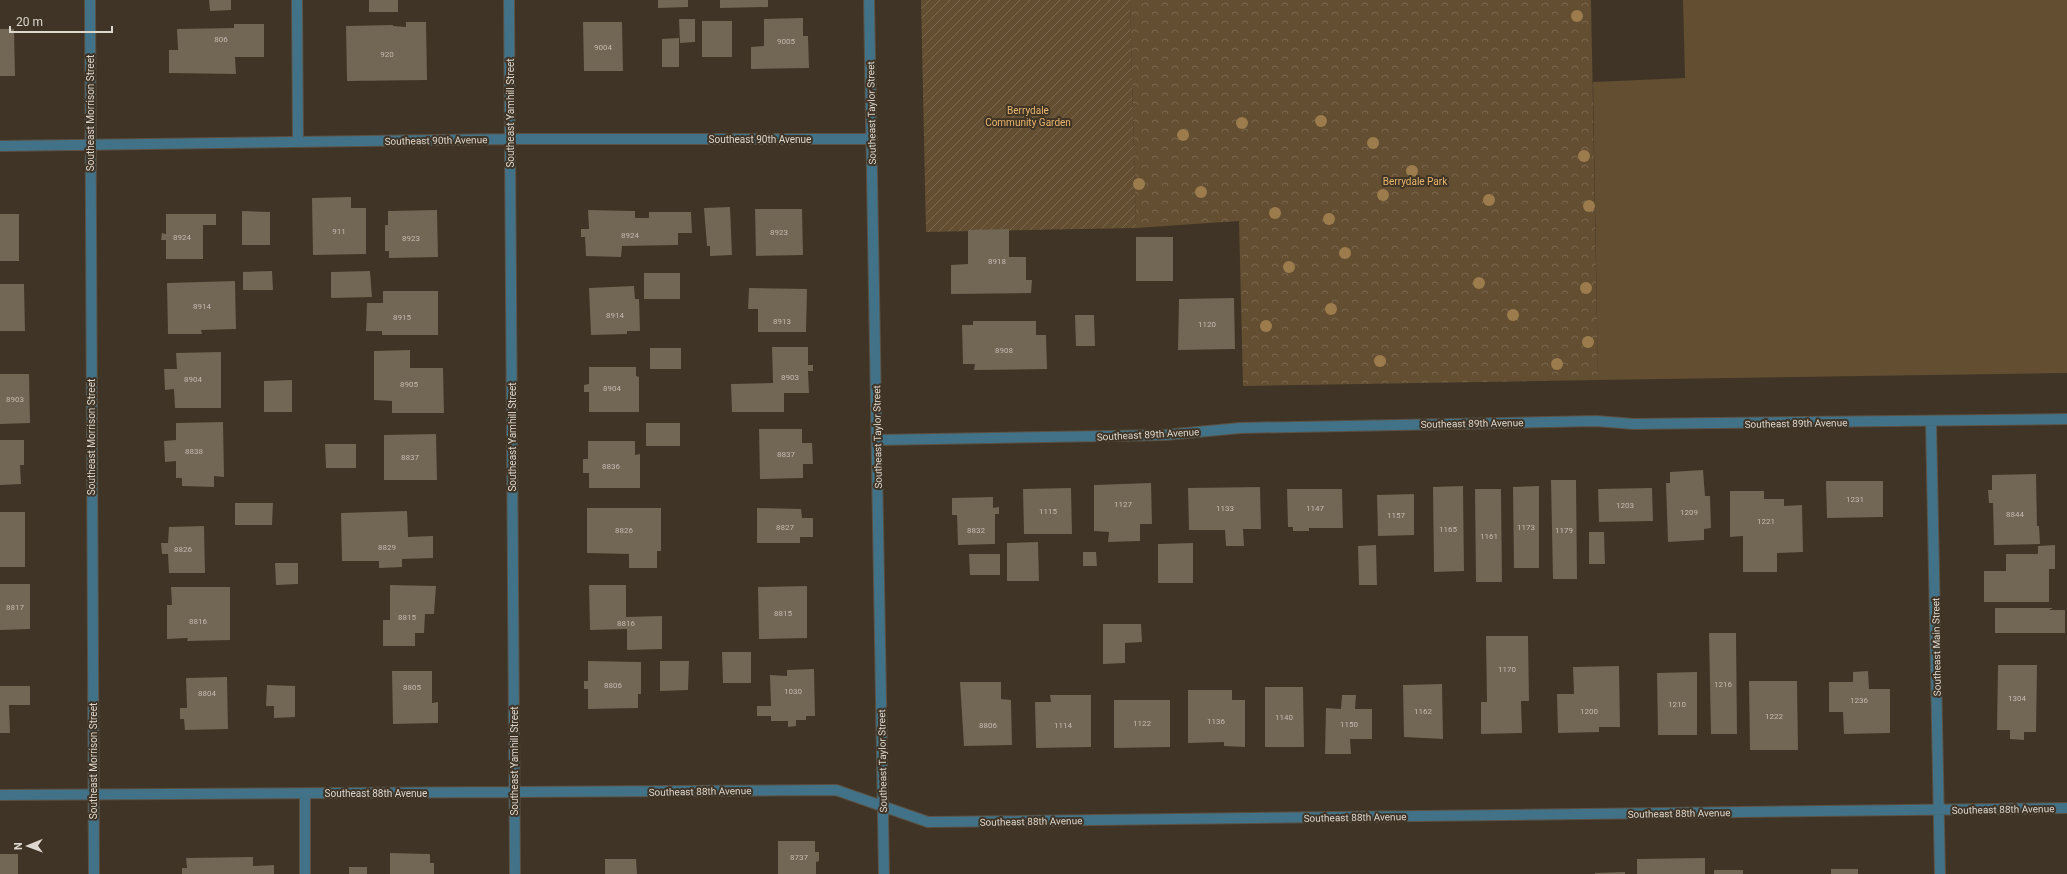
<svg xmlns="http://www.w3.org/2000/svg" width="2067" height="874" viewBox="0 0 2067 874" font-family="Roboto,sans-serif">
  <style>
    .grass { fill: #634e32 }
    .park { fill: url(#park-crowns) }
    .garden { fill: url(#garden-furrows) }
    .building { fill: #726655 }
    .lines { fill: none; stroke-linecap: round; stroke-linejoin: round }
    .minor-casing { stroke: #5c5143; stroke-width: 12 }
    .minor { stroke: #417287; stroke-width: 10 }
    .tree { fill: #9c7c4d }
    .labels { text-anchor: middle; stroke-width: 4; stroke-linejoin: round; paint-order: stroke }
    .number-label { font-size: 8px; fill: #c3bbb0 }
    .park-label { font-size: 10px; fill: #e9b66d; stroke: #3f3425 }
    .street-label { font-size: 10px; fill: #ded7ce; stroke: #3f3425 }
  </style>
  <defs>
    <pattern id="park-crowns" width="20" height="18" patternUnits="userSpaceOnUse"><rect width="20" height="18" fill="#634e32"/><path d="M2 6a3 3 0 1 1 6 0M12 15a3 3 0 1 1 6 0" fill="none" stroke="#79674e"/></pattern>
    <pattern id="garden-furrows" width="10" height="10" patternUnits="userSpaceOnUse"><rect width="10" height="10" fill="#634e32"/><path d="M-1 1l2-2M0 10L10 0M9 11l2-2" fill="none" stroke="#79674e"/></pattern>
  </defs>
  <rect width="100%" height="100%" fill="#3f3425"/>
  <!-- grass -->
  <path class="grass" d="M1683 0H2067V373L1598 380 1593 82 1685 78Z"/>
  <!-- park -->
  <path class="park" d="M1130 0H1591L1598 380 1243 386 1239 221 1136 228Z"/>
  <!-- garden -->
  <path class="garden" d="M921 0H1130L1136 228 926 232Z"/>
  <!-- building -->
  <path class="building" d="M209 0H231V10L210 11Z
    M369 0H398V12H369Z
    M658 0H688V7L658 8Z
    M720 0H768V7L720 8Z
    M803 18V36H808L809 68 751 69V47L764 46V19Z
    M679 19H695V42L680 43Z
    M702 21H732V57H702Z
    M406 22H426L427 80 347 81 346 26 393 25V26L406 27Z
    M583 22H622L623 71H584Z
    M234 24H264V57H235L236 74 169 73V50H178L177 29 234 28Z
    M0 29H14L15 76H0Z
    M679 38V67H662V39Z
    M351 197V208H366V254L313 255 312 198Z
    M730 207 732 255 710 256V246H707L704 208Z
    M755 209H802L803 255 756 256Z
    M437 210 438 257 389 258V251H385V225H388V211Z
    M588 210 635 211V218H649V212H691L692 233H678V245L622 246 621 257 586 256 585 237H581V229H589Z
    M242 211 270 212V245H242Z
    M0 214H19V261H0Z
    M166 214H216V225H203V259H166V240H161L162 233 166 234Z
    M1009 229V257H1026V280H1032L1031 293 951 294V265L968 264V230Z
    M1136 237H1173V281H1136Z
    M272 271 273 290H243V272Z
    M370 271 372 297 331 298V272Z
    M644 273H680V299H644Z
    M235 281 236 329 201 330 202 334H168L167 283Z
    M0 284H24L25 331H0Z
    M634 286 635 299H639L640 331H627V334L591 335 589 288Z
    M749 288 807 289 806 332H758V309H748Z
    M383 291H438V335H382V331H366L367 303H383Z
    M1234 298 1235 349 1178 350 1179 299Z
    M1075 315H1094L1095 346H1076Z
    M973 321H1036V335H1046L1047 369 974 370 975 364H963L962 325H973Z
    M772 347H808V365H813V371H808L809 393H784V412H732L731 384 773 383Z
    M650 348H681V369H650Z
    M410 350V368H443L444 413H392V401L374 400V351Z
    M221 352V408H175L174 389 165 390 164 369H177L176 353Z
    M589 367H636V376L639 377V412H589V392H584V385L589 384Z
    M0 374H29L30 423 0 424Z
    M292 380V412H264V381Z
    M223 422 224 477 214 476V487L182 486V478H176V461L165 462 164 441 176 440V423Z
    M646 423H680V446H646Z
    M759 429H802V443H812L813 464H803V478L760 479Z
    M436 434 437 480H384V435Z
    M0 440H24V465H20L21 484 0 485Z
    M588 441H635V455L640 454V488H589V473H583V459H588Z
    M325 444H356V468H326Z
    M1703 470 1705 496H1710L1711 528 1704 529V540L1668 542 1666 483H1670V472Z
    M2036 474 2037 526H2039L2040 544 1994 545 1993 503H1989L1988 490H1992V475Z
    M1551 480H1576L1577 579H1553Z
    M1826 481H1883V517L1827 518Z
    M1151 483 1152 524H1140V541L1108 542 1109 532 1094 531V485Z
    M1463 486 1464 571 1434 572 1433 487Z
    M1539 486V568H1514L1513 487Z
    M1260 487 1261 529H1243L1244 546H1226L1225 530H1189L1188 488Z
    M1071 488 1072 534H1024L1023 489Z
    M1652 488 1653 521 1599 522 1598 489Z
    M1287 489H1342L1343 528H1309V531H1293V527H1288Z
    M1475 489H1501L1502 582H1476Z
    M1730 491H1764V499H1784V506L1802 505 1803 552 1777 553V572H1743V536L1730 537Z
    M1414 494V535L1378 536 1377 495Z
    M993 497V508L999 507V514H995V544L958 545 957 515H952V498Z
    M235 503H273L272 525H235Z
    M587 508H661V551H657V568H629V554L587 553Z
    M757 508 801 509 802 518H813V537H800V543H757Z
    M407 511 408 537 433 536V558L402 559V567L379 568V561H342L341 513Z
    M0 512H25V567H0Z
    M204 526 205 573H169L168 554H162L161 543H168L169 527Z
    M1589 532H1604L1605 564H1589Z
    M1038 542 1039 581H1007V543Z
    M1193 543V583H1158V544Z
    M1376 545 1377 585H1359L1358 546Z
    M2055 545V569H2049V602H1984V571H2006V554H2038V546Z
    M1083 552H1096L1097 566H1083Z
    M969 554H1000V575H970Z
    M275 563H298V584L276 585Z
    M0 584H30V629L0 630Z
    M390 585 436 586 434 614H425L424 633H415V646H383V620H390Z
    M589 585H626V617L662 616V649L627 650V629L590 630Z
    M807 586V638L759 639 758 587Z
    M171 587H230V640L187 641 188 638 167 639V605H172Z
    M1995 608H2053L2049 610H2065V633H1995Z
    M1103 624H1141L1142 642 1125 643V663L1103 664Z
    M1709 633H1736L1737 734H1711Z
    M1486 636H1528L1529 701H1521L1522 733 1481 734V702H1487Z
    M722 652H751V683H723Z
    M588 661 641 662V694H638V708L588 709V689H584V681H588Z
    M660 661H689L688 690 660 691Z
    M1998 665H2037L2036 732H2024V740L2010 739V730H1997Z
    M1619 666 1620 727H1599V732L1558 733 1557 694H1574L1573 667Z
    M814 669 815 716H806V720H796V726L788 727V721H771V716H757V706H771L770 675 787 676V670Z
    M392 671H432V703L438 702V723L393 724Z
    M1868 671 1869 689H1890V733L1844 734 1843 712H1829V682H1853V672Z
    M1697 672V735H1658L1657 673Z
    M227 677 228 729 185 730 184 719H180V708H187L186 678Z
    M1749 681H1797L1798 750H1750Z
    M960 682H1001V699L1011 700 1012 745 964 746Z
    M1442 684 1443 739 1404 737 1403 685Z
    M267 685 295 686V717L274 718V706H266Z
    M0 686H30V705H9L10 733H0Z
    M1265 687H1303L1304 747H1265Z
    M1188 690H1232V700H1245V747L1224 746V742L1188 743Z
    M1050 695H1091V747L1036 748 1035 702H1051Z
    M1342 695H1356L1355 709H1372V739H1350L1351 754H1325L1326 708 1341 709Z
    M1114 700H1170V747L1114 748Z
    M778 841H815V852H819V861L816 862V874H778Z
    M390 853 430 854V863H434V874H390Z
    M0 854H18V874H0Z
    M253 857V866L274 865V874H182V868H187L186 858Z
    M1705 858V874H1637V859Z
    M605 859H636L637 874H605Z
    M349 867H367V874H349Z
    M1831 869H1858V874H1831Z
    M1714 870H1743V874H1714Z
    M1625 872V874H1595V873Z"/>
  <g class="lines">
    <defs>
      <path id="minor" d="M90 0 94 874
        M297 0 298 142
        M509 0 515 874
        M869 0 884 874
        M0 146 510 139H872
        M1931 421 1940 874
        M877 440 1165 435 1240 428 1596 421 1634 424 2067 419
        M305 794V874
        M0 795 836 790 928 822 2067 808"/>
    </defs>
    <!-- minor casing -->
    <use href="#minor" class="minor-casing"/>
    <!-- minor -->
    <use href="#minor" class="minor"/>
  </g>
  <!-- trees -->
  <g class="tree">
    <circle cx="1577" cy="16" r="6"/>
    <circle cx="1321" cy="121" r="6"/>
    <circle cx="1242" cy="123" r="6"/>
    <circle cx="1183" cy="135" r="6"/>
    <circle cx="1373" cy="143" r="6"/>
    <circle cx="1584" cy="156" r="6"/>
    <circle cx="1412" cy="171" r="6"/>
    <circle cx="1139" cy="184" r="6"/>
    <circle cx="1201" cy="192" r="6"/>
    <circle cx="1383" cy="195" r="6"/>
    <circle cx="1489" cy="200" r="6"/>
    <circle cx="1589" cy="206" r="6"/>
    <circle cx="1275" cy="213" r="6"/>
    <circle cx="1329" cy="219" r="6"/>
    <circle cx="1345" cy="253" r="6"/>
    <circle cx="1289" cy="267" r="6"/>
    <circle cx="1479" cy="283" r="6"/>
    <circle cx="1586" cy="288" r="6"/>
    <circle cx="1331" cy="309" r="6"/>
    <circle cx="1513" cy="315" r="6"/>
    <circle cx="1266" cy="326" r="6"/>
    <circle cx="1588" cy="342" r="6"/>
    <circle cx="1380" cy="361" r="6"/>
    <circle cx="1557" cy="364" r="6"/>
  </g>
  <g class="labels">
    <!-- number labels -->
    <g class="number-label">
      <text x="221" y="42">806</text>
      <text x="786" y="44">9005</text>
      <text x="603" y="50">9004</text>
      <text x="387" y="57">920</text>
      <text x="339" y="234">911</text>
      <text x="779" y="235">8923</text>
      <text x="630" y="238">8924</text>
      <text x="182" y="240">8924</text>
      <text x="411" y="241">8923</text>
      <text x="997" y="264">8918</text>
      <text x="202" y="309">8914</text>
      <text x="615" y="318">8914</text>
      <text x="402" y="320">8915</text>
      <text x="782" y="324">8913</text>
      <text x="1207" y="327">1120</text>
      <text x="1004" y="353">8908</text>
      <text x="790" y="380">8903</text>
      <text x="193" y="382">8904</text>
      <text x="409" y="387">8905</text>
      <text x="612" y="391">8904</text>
      <text x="15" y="402">8903</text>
      <text x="194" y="454">8838</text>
      <text x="786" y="457">8837</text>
      <text x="410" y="460">8837</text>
      <text x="611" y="469">8836</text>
      <text x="1855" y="502">1231</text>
      <text x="1123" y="507">1127</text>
      <text x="1625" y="508">1203</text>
      <text x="1225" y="511">1133</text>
      <text x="1315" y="511">1147</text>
      <text x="1048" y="514">1115</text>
      <text x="1689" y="515">1209</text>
      <text x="2015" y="517">8844</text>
      <text x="1396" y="518">1157</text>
      <text x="1766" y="524">1221</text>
      <text x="785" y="530">8827</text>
      <text x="1526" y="530">1173</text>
      <text x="1448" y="532">1165</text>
      <text x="624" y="533">8826</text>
      <text x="976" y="533">8832</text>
      <text x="1564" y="533">1179</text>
      <text x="1489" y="539">1161</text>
      <text x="387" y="550">8829</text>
      <text x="183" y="552">8826</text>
      <text x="15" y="610">8817</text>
      <text x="783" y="616">8815</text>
      <text x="407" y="620">8815</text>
      <text x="198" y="624">8816</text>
      <text x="626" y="626">8816</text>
      <text x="1507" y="672">1170</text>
      <text x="1723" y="687">1216</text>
      <text x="613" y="688">8806</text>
      <text x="412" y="690">8805</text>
      <text x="793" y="694">1030</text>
      <text x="207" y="696">8804</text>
      <text x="2017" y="701">1304</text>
      <text x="1859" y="703">1236</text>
      <text x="1677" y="707">1210</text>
      <text x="1423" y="714">1162</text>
      <text x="1589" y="714">1200</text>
      <text x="1774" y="719">1222</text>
      <text x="1284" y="720">1140</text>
      <text x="1216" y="724">1136</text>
      <text x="1142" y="726">1122</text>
      <text x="1349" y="727">1150</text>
      <text x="988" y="728">8806</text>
      <text x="1063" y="728">1114</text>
      <text x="799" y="860">8737</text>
    </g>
    <!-- park labels -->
    <g class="park-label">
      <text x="1028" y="114">Berrydale<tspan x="1028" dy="12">Community Garden</tspan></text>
      <text x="1415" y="185">Berrydale Park</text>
    </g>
    <!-- street labels -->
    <g class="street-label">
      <text transform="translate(90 113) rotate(-90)" y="4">Southeast Morrison Street</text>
      <text transform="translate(510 113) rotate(-90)" y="4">Southeast Yamhill Street</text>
      <text transform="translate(871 113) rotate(-91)" y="4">Southeast Taylor Street</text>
      <text x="760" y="143">Southeast 90th Avenue</text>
      <text transform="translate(436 140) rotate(-1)" y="4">Southeast 90th Avenue</text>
      <text transform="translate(1472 423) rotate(-1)" y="4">Southeast 89th Avenue</text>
      <text transform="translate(1796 423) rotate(-1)" y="4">Southeast 89th Avenue</text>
      <text transform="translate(1148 434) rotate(-3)" y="4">Southeast 89th Avenue</text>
      <text transform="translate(91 437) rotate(-90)" y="4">Southeast Morrison Street</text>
      <text transform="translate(512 437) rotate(-90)" y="4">Southeast Yamhill Street</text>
      <text transform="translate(877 437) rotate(-91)" y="4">Southeast Taylor Street</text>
      <text transform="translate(1936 647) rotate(-91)" y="4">Southeast Main Street</text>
      <text transform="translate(93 761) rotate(-90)" y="4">Southeast Morrison Street</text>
      <text transform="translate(514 761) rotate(-90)" y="4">Southeast Yamhill Street</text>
      <text transform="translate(882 761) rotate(-91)" y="4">Southeast Taylor Street</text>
      <text transform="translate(700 791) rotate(-1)" y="4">Southeast 88th Avenue</text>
      <text x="376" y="797">Southeast 88th Avenue</text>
      <text transform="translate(2003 809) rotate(-1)" y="4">Southeast 88th Avenue</text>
      <text transform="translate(1679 813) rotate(-1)" y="4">Southeast 88th Avenue</text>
      <text transform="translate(1355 817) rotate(-1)" y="4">Southeast 88th Avenue</text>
      <text transform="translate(1031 821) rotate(-1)" y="4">Southeast 88th Avenue</text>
    </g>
  </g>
  <!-- north arrow -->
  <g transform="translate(28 846) rotate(269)" stroke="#3f3425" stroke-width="3" paint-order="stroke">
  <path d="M0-3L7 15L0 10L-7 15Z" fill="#ded7ce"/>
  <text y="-6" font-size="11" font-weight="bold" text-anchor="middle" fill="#ded7ce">N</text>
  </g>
  <!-- scale -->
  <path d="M10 26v6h102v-6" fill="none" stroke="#ded7ce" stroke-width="2"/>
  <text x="16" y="26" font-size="12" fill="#ded7ce" stroke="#3f3425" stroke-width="3" paint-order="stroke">20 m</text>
</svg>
